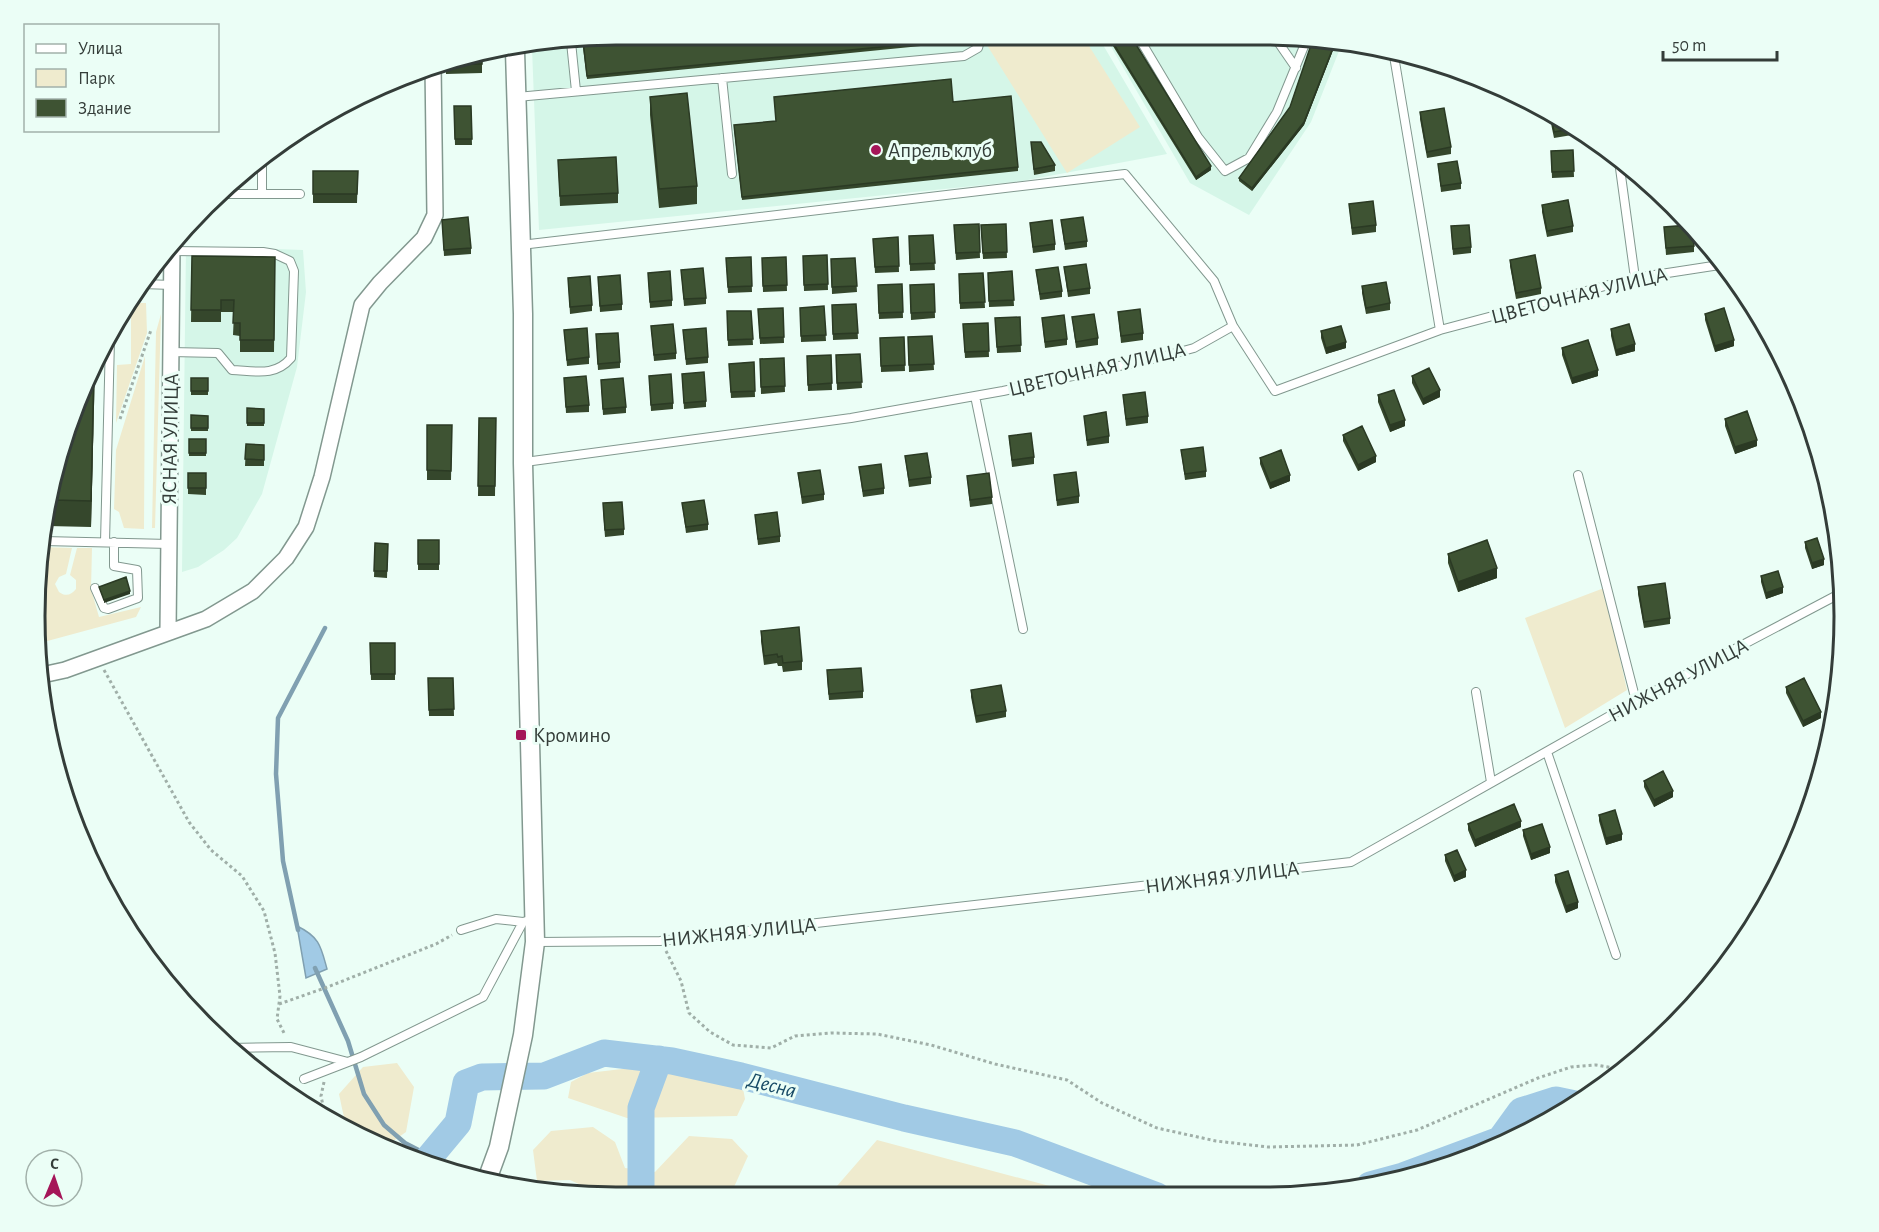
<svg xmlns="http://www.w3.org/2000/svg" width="1879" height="1232" viewBox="0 0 1879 1232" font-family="'Alegreya Sans',sans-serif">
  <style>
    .built { fill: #d5f6e8 }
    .green { fill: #efebce }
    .water { fill: #a1cae5; stroke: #80a0b1; stroke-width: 1.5 }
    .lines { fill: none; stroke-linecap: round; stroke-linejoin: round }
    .stream { stroke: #80a0b1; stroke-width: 4.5 }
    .river { stroke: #a1cae5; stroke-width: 27 }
    .service-casing { stroke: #82988f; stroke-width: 10 }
    .minor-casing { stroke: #82988f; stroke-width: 18 }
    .tertiary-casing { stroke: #82988f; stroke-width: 21 }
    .path { stroke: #a0afa8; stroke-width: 3; stroke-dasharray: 3 3; stroke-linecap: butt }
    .service { stroke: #fff; stroke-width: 8 }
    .minor { stroke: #fff; stroke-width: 15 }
    .tertiary { stroke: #fff; stroke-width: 18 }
    .wall { fill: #35472c }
    .shaded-wall { fill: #2b3a24 }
    .building { fill: #3e5333; stroke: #2b3a24; stroke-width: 1.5 }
    .poi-dot { fill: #a51659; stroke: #ebfef6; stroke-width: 2 }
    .labels { text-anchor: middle; stroke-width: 6; stroke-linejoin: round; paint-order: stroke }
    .poi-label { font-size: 21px; fill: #343d39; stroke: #ebfef6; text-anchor: start }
    .street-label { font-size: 21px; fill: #343d39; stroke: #ebfef6 }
    .water-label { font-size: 22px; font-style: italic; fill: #174a65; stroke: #ebfef6 }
    .rim { fill: none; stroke: #343d39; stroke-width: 3 }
  </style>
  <rect width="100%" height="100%" fill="#ebfef6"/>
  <!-- built -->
  <path class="built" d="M616 35 1099 38 1167 154 1022 181 539 230 532 48Z
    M1106 38 1339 40 1343 41 1311 122 1249 215 1190 183Z
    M186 246 303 250 306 292 297 367 262 494 237 538 224 550 198 567 182 572Z"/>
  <!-- green -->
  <path class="green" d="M993 37 1084 38 1140 127 1067 173 985 42Z
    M131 303H146L147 333 116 423 117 365 131 364V310H127Z
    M161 314 155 528H152L156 332Z
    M145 356 144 529 124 528 119 512 114 509 116 450Z
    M43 547 72 548 66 574 59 577 55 584 59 592C66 597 71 595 76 589V580L70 575 77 548H92L91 589 99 617 141 607 136 617 40 643 36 578Z
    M1604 588 1627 690 1565 728 1525 618Z
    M397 1063 414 1087 406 1132 386 1146C345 1133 348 1136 339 1094L363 1067Z
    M622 1069H676L742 1083 745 1099 737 1116 627 1118 568 1098 571 1082 588 1073Z
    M593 1127 615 1142 625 1168 655 1172 689 1136 732 1139 748 1156 734 1187 716 1193H598L570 1180 537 1181 533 1150 551 1131Z
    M877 1140 1083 1195 830 1194Z"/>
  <!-- water -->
  <path class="water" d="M297 926C320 937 321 947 327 969L306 978Z"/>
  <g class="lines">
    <!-- stream -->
    <path class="stream" d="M298 930 283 861 276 774 278 718 325 628
      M315 968 348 1041 364 1094 384 1125 405 1143 430 1156"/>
    <!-- river -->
    <path class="river" d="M428 1159 458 1123 466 1083 482 1077 544 1076 604 1053 672 1061 741 1076 904 1118 1015 1143 1157 1196
      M1370 1185 1403 1176 1500 1140 1521 1111 1556 1100 1575 1104
      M641 1193V1108L659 1059"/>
    <defs>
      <path id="service" d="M1139 38 1198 137 1225 171 1249 158 1277 112 1307 39
        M1276 39 1296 68
        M571 42 576 91
        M1394 56 1440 330
        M722 78 732 174
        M517 97 964 56 978 48 981 37
        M1619 161 1635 278
        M262 162V194
        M228 194H300
        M521 245 1125 174 1214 281 1233 326
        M142 284 172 285
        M171 352 218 353 232 370C255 371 275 377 291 358L294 271 290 261 275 254 263 252 172 251
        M975 396 1023 629
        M525 462 851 418 1003 391 1161 357 1194 348 1233 326 1275 391 1440 330 1635 278 1726 264
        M1578 475 1636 701
        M44 541 169 544
        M105 542 110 340
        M95 588 104 608 108 609 138 598 137 570 114 566V542
        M1476 692 1491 782
        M1547 752 1616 955
        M461 930 496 919 523 922
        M536 942 660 941 1351 862 1636 701 1843 592
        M229 1048 291 1047 348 1062
        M304 1079 361 1057 483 997 523 922 533 919"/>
      <path id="minor" d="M168 632 172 246
        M42 675 65 670 206 619 253 591 286 558 306 527 322 477 362 305 380 283 424 238 435 215 433 65"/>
      <path id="tertiary" d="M488 1177 499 1147 523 1035 535 942 523 463V314L515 51"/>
    </defs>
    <!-- service casing -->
    <use href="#service" class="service-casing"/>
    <!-- minor casing -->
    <use href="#minor" class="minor-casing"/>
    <!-- tertiary casing -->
    <use href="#tertiary" class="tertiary-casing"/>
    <!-- path -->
    <path class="path" d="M120 419 151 330
      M104 670 189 822 211 850 242 876 264 911 275 953 280 996 277 1019 285 1035
      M666 951 681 981 689 1013 710 1032 733 1045 771 1048 795 1036 831 1033 877 1034 931 1045 995 1064 1067 1080 1102 1103 1157 1128 1216 1141 1268 1147 1357 1145 1417 1130 1538 1078 1571 1067 1596 1065 1625 1070
      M279 1004 325 988 436 944 452 935
      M324 1082 321 1096 325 1115"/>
    <!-- service -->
    <use href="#service" class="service"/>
    <!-- minor -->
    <use href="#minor" class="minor"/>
    <!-- tertiary -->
    <use href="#tertiary" class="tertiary"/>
  </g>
  <!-- wall -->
  <path class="wall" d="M971 37V41L587 79 582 40Z
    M1108 38H1132L1211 170 1196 180Z
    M1313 39 1337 40 1304 125 1252 191 1239 181V178L1290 107Z
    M482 57V73L446 74V62Z
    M650 97 697 186V204L659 208 650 115Z
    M953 102 1018 167V171L742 200 734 129Z
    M454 106H471L472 145H455Z
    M1420 112 1451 147V154L1427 158 1420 119Z
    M1549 114 1572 129V135L1554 138Z
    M1031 142 1055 165V171L1034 175Z
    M1573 150 1574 177 1552 178 1551 151Z
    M558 160 618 193V203L560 206Z
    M1438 164 1461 183V189L1441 192Z
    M313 171H358L357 203H313Z
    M1645 178 1647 179 1653 186 1647 187Z
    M1349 204 1376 225V232L1352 235Z
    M1542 205 1573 226V232L1547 237 1542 212Z
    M442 220 471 248V254L444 256Z
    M1061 220 1087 241V247L1065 250Z
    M1030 223 1055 244V250L1033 253Z
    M979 224 980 258 956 260 954 225Z
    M1006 224 1007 258 983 259 981 225Z
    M1451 226 1471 247V253L1453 255Z
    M1664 227 1694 246V252L1666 255Z
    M933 235 935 270 910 271 909 236Z
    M898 237 899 272 875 273 873 239Z
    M827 255 828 290 804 291 803 256Z
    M192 256 275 257 274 352H240V336L233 335 234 312H221V322H191Z
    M751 257 752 292 728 293 726 258Z
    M786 257 787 291 763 292 762 258Z
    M855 258 857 292 832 294 831 259Z
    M1510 260 1541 288V294L1516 299 1510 266Z
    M1064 267 1090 288V294L1068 297Z
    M681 270 706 298V304L684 306Z
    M1036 270 1062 291V297L1040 300Z
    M1012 271 1014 306 989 307 988 273Z
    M648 273 672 300V306L650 308Z
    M983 273 985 308 960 309 959 274Z
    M598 277 622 304V310L600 312Z
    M568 278 592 305V311L570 314Z
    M902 284 903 318 879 319 878 285Z
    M934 284 935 318 911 320 910 285Z
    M1362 286 1390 303V310L1366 314 1362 293Z
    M856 304 858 339 833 340 832 305Z
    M824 306 826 341 801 342 800 308Z
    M783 308 784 343 760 344 758 309Z
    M727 311H751L753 345 728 346Z
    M1118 312 1143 333V340L1121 343Z
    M1705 314 1734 346 1715 352 1705 320Z
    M1020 317 1021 352 997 353 995 318Z
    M1072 317 1098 338V345L1076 348Z
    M1042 318 1067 339V345L1045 348Z
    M988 323 989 357 965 358 963 324Z
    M651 326 676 353V359L654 361Z
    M1611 329 1635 351 1616 356 1611 336Z
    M564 330 589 357V364L567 366Z
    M683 330 708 357V363L686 365Z
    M1321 331 1346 348 1326 354 1321 338Z
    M596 334 620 362V368L598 370Z
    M932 336 934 370 909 372 908 337Z
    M904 337 905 371 881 372 880 338Z
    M1562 348 1598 376 1572 384 1562 355Z
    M860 354 862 388 837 390 836 355Z
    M831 355 832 390 808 391 807 356Z
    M784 358 785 392 761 394 760 359Z
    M754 362 755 397 731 398 729 364Z
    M95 366 91 527 48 526 79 394Z
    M682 374 706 401V407L684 409Z
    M649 376 673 403V409L651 411Z
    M1412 376 1440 397 1423 405 1412 383Z
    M191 378H208V395H191Z
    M564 378 589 405V412L566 413Z
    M601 380 626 407V413L603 415Z
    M1123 395 1148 416V423L1126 426Z
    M1378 395 1405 426 1390 432 1378 402Z
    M247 408 264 409V426H247Z
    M191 415 208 416V431H191Z
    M1084 416 1109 436V443L1087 446Z
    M479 418H496L495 496H478Z
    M1725 419 1757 446 1735 454 1725 426Z
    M427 425H452L451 480H427Z
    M1343 435 1376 462 1358 471 1343 441Z
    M1009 436 1034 457V464L1012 467Z
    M189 439H206V456H189Z
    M246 444 264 445V466H245Z
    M1181 450 1206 471V477L1185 480Z
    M905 456 931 477V484L909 487Z
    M1260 458 1290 481 1270 489 1260 464Z
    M859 467 884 488V494L863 497Z
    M188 473H206V495L188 494Z
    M798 473 824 494V500L802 504Z
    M1054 475 1079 496V503L1057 506Z
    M967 476 992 497V504L970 507Z
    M682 503 708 524V530L686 533Z
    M603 510 624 529V535L605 537Z
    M755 515 780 536V542L758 545Z
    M418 540H439V570H418Z
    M1805 542 1824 565 1812 569 1805 548Z
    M375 543 388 544 387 578 374 577Z
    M1448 554 1497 578 1458 592 1448 563Z
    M1761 576 1783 593 1766 599 1761 582Z
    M1638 587 1670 618V624L1644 628 1638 594Z
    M761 631 802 661V670L783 672 782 666H778L777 663 764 665 761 641Z
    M370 643H395V680H371Z
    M827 677 863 691V698L829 700Z
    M428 678H453L454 716H429Z
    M1786 687 1821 718 1803 727 1786 693Z
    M971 690 1006 711V717L976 723 971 697Z
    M1644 781 1673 797 1654 807 1644 787Z
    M1599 815 1622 840 1606 845 1599 821Z
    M1468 824 1521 827 1475 847 1468 830Z
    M1523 830 1550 853 1531 860 1523 836Z
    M1445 855 1466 877 1454 882 1445 861Z
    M1555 875 1578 908 1566 913 1555 882Z"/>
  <!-- shaded-wall -->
  <path class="shaded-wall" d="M1336 40H1337L1304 125 1252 191V188Z
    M1211 166V170L1196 180V177Z
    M1734 340V346L1715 352V346Z
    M1346 342V348L1326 354V348Z
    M1635 344V351L1616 356V350Z
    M95 366 91 527V501Z
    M1598 370V376L1572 384V378Z
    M1440 390V397L1423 405V399Z
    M1405 420V426L1390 432V425Z
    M1757 440V446L1735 454V447Z
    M1376 456V462L1358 471V465Z
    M1290 475V481L1270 489V483Z
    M1824 559V565L1812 569V563Z
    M1497 568V578L1458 592V582Z
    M1783 587V593L1766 599V593Z
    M130 591V594L104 603V600Z
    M1821 712V718L1803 727V721Z
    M1673 791V797L1654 807V800Z
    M1521 821V827L1475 847V840Z
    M1622 834V840L1606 845V838Z
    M1550 847V853L1531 860V854Z
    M1466 870V877L1454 882V876Z
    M1578 902V908L1566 913V906Z"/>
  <!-- building -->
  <path class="building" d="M616 34 971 37V38L587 76 583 40Z
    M1110 38H1132L1211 166 1196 177Z
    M1313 39 1336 40 1304 122 1252 188 1239 178 1290 107Z
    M482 57V64H446V62Z
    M951 79 953 102 1011 96 1018 167 742 197 734 125 776 121 774 97Z
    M687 93 697 186 659 189 650 97Z
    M454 106H471L472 139H455Z
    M1444 108 1451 147 1427 152 1420 112Z
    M1551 115 1571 129 1554 132Z
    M1031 142H1041L1055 165 1034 169Z
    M1573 150 1574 171 1552 172 1551 151Z
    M616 157 618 193 560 196 558 160Z
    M1457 161 1461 183 1441 186 1438 164Z
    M313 171H358L357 194H313Z
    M1568 200 1573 226 1547 231 1542 205Z
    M1373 201 1376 225 1352 228 1349 204Z
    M468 217 471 248 444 250 442 220Z
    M1083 217 1087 241 1065 244 1061 220Z
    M1052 220 1055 244 1033 247 1030 223Z
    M979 224 980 252 956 253 954 225Z
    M1006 224 1007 252 983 253 981 225Z
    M1469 225 1471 247 1453 249 1451 226Z
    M1689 225 1692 228 1694 246 1666 248 1664 227Z
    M933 235 935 263 910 264 909 236Z
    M898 237 899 266 875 267 873 239Z
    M827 255 828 284 804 285 803 256Z
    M1535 255 1541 288 1516 293 1510 260Z
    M192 256 275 257 274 340H240V323H233L234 300H221V310H191Z
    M751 257 752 286 728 287 726 258Z
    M786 257 787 285 763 286 762 258Z
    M855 258 857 286 832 287 831 259Z
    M1086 264 1090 288 1068 291 1064 267Z
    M1058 267 1062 291 1040 294 1036 270Z
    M703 268 706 298 684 299 681 270Z
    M670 271 672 300 650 302 648 273Z
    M1012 271 1014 300 989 301 988 273Z
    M983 273 985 302 960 303 959 274Z
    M620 275 622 304 600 306 598 277Z
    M590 276 592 305 570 307 568 278Z
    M1386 282 1390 303 1366 308 1362 286Z
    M902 284 903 312 879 313 878 285Z
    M934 284 935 312 911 313 910 285Z
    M856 304 858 333 833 334 832 305Z
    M824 306 826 335 801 336 800 308Z
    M783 308 784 337 760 338 758 309Z
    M1724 308 1734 340 1715 346 1705 314Z
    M1140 309 1143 333 1121 336 1118 312Z
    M727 311H751L753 339 728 340Z
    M1094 314 1098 338 1076 342 1072 317Z
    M1064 315 1067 339 1045 342 1042 318Z
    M1020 317 1021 345 997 347 995 318Z
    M988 323 989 351 965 352 963 324Z
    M673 324 676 353 654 355 651 326Z
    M1629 324 1635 344 1616 350 1611 329Z
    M1341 326 1346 342 1326 348 1321 331Z
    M587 328 589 357 567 360 564 330Z
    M706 328 708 357 686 359 683 330Z
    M618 333 620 362 598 364 596 334Z
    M932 336 934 364 909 365 908 337Z
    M904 337 905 365 881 366 880 338Z
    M1588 340 1598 370 1572 378 1562 348Z
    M860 354 862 382 837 383 836 355Z
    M831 355 832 383 808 385 807 356Z
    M784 358 785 386 761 387 760 359Z
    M754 362 755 391 731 392 729 364Z
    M94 367 91 501 54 500 79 394Z
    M1429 368 1440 390 1423 399 1412 376Z
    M704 372 706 401 684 403 682 374Z
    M671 374 673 403 651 405 649 376Z
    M586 376 589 405 566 407 564 378Z
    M191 378H208V391H191Z
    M623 378 626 407 603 409 601 380Z
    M1394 390 1405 420 1390 425 1378 395Z
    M1145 392 1148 416 1126 419 1123 395Z
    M247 408 264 409V423H247Z
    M1747 411 1757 440 1735 447 1725 419Z
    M1106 412 1109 436 1087 440 1084 416Z
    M191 415 208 416V428H191Z
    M479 418H496L495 486H478Z
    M427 425H452L451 471 427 470Z
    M1362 426 1376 456 1358 465 1343 435Z
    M1031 433 1034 457 1012 460 1009 436Z
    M189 439H206V453H189Z
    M246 444 264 445V460L245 459Z
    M1203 447 1206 471 1185 474 1181 450Z
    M1281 450 1290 475 1270 483 1260 458Z
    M927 453 931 477 909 480 905 456Z
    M881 464 884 488 863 491 859 467Z
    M820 470 824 494 802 497 798 473Z
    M1076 472 1079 496 1057 500 1054 475Z
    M188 473H206V488H188Z
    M989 473 992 497 970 500 967 476Z
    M704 500 708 524 686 527 682 503Z
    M622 502 624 529 605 530 603 503Z
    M777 512 780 536 758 539 755 515Z
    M1817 538 1824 559 1812 563 1805 542Z
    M418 540H439V564H418Z
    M1487 540 1497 568 1458 582 1448 554Z
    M375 543 388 544 387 571H374Z
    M1778 571 1783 587 1766 593 1761 576Z
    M126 577 130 591 104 600 99 587Z
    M1665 583 1670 618 1644 622 1638 587Z
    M799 627 802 661 783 663 782 656 778 657 777 654 764 656 761 631Z
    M370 643H395V674H371Z
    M861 668 863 691 829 694 827 670Z
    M428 678H453L454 709 429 710Z
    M1804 678 1821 712 1803 721 1786 687Z
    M1001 685 1006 711 976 716 971 690Z
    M1663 771 1673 791 1654 800 1644 781Z
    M1514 804 1521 821 1475 840 1468 824Z
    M1615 810 1622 834 1606 838 1599 815Z
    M1542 824 1550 847 1531 854 1523 830Z
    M1457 850 1466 870 1454 876 1445 855Z
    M1568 871 1578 902 1566 906 1555 875Z"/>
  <!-- markers -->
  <g class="poi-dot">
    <circle cx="876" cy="150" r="6"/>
    <rect x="515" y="729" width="12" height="12" rx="3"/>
  </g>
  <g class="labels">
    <!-- poi labels -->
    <g class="poi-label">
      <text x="888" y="157">Апрель клуб</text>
      <text x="533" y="742">Кромино</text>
    </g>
    <!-- street labels -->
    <g class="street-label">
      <text transform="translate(1579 295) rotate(-14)" y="7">ЦВЕТОЧНАЯ УЛИЦА</text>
      <text transform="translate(1097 369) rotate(-13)" y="7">ЦВЕТОЧНАЯ УЛИЦА</text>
      <text transform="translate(170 439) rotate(-89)" y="7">ЯСНАЯ УЛИЦА</text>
      <text transform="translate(1678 680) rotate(-28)" y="7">НИЖНЯЯ УЛИЦА</text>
      <text transform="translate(1222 877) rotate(-7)" y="7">НИЖНЯЯ УЛИЦА</text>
      <text transform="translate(739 932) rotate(-6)" y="7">НИЖНЯЯ УЛИЦА</text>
    </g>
    <!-- water labels -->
    <g class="water-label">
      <text transform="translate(772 1084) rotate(14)" y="8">Десна</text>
    </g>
  </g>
  <!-- crop -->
  <path d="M0 0H1879V1232H0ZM616 45H1263A571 571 0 0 1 1834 616V616A571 571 0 0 1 1263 1187H616A571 571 0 0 1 45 616V616A571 571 0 0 1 616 45Z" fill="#ebfef6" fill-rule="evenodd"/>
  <path class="rim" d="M616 45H1263A571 571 0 0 1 1834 616V616A571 571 0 0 1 1263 1187H616A571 571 0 0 1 45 616V616A571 571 0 0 1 616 45Z"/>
  <!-- legend -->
  <rect x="24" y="24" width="195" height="108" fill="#ebfef6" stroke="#a2b1aa" stroke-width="1.5"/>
  <rect x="36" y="44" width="30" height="9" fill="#ffffff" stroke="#a2b1aa" stroke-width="1.5"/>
  <text x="78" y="54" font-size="18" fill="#343d39">Улица</text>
  <rect x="36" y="69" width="30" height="18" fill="#efebce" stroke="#a2b1aa" stroke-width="1.5"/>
  <text x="78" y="84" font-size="18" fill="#343d39">Парк</text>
  <rect x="36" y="99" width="30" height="18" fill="#3e5333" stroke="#a2b1aa" stroke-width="1.5"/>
  <text x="78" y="114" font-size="18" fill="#343d39">Здание</text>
  <!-- north arrow -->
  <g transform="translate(54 1178) rotate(2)"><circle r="28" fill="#ebfef6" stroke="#a2b1aa" stroke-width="1.5"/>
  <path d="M0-4.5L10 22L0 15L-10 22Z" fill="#a51659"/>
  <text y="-9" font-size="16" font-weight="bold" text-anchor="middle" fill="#343d39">С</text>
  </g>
  <!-- scale -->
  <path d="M1663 51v9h114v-9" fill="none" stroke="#343d39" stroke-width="3"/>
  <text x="1672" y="51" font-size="18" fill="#343d39" stroke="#ebfef6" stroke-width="4.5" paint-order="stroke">50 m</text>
</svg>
